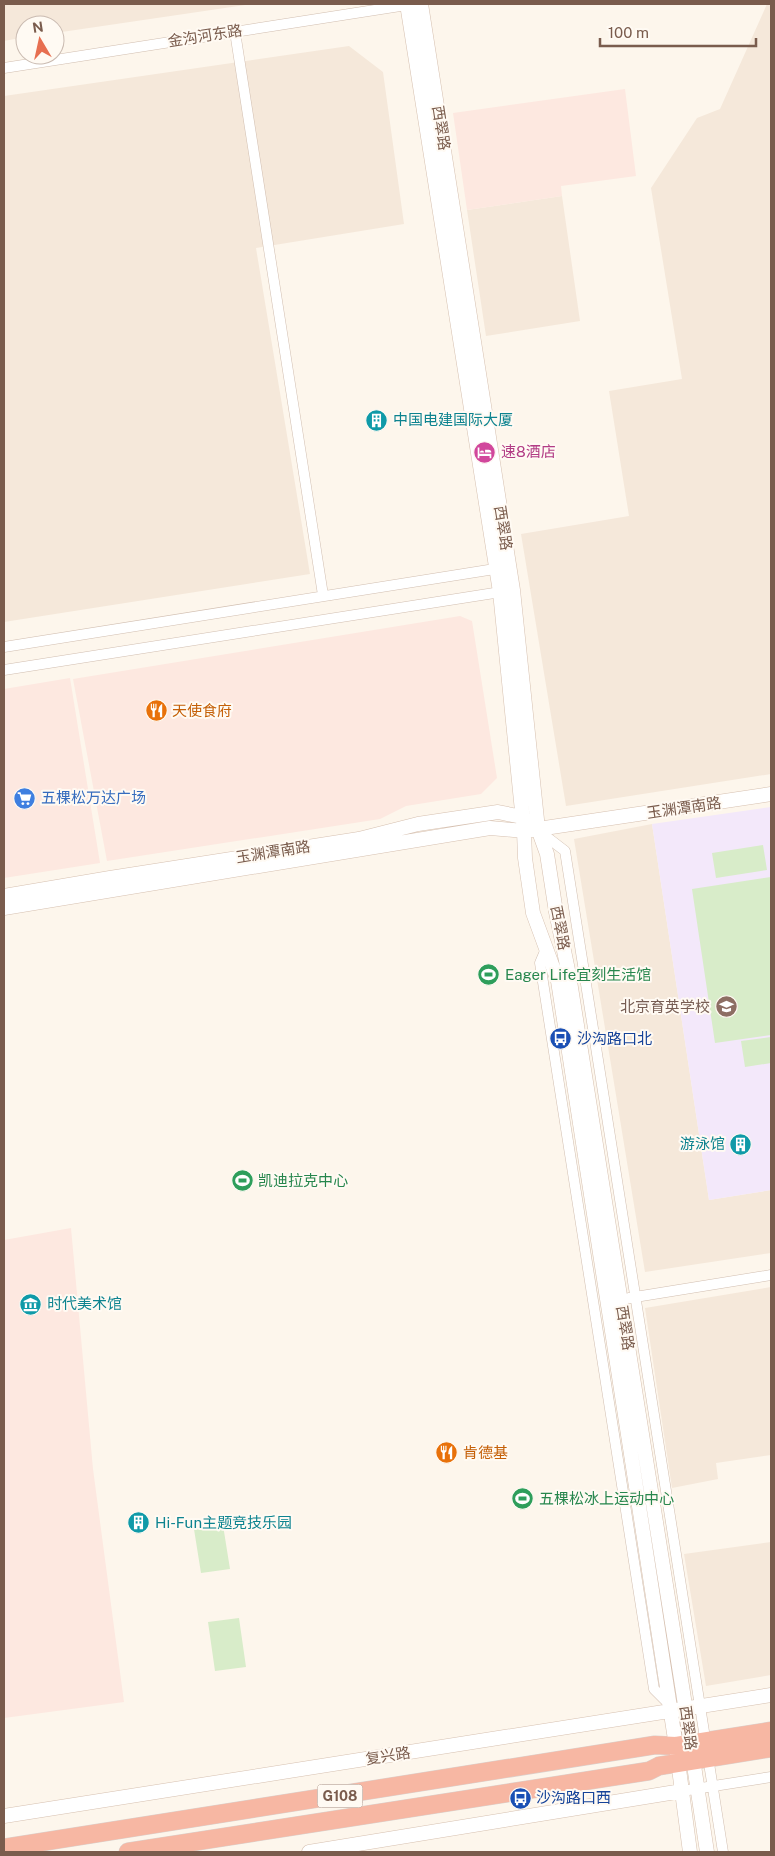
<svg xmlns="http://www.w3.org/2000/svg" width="775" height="1856" viewBox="0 0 775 1856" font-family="'Public Sans','Noto Sans SC',sans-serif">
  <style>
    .residential { fill: #f5e8da }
    .commercial { fill: #fde8e0 }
    .education { fill: #f3e8fa }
    .green { fill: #d8ecc9 }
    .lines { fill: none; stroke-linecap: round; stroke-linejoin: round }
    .street-casing { stroke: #d1beb0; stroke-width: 11 }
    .secondary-casing { stroke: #d6c0b0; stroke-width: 15 }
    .highway-casing { stroke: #dad1cd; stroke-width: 19 }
    .street { stroke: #fff; stroke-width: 10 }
    .secondary { stroke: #fff; stroke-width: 14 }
    .highway { stroke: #f7b7a3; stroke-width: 18 }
    .labels { text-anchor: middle; stroke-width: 4; stroke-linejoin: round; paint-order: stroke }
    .shield { fill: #fffaf3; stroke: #a28b7f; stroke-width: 1 }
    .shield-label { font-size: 14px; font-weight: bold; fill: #7a5c4d }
    .street-label { font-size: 15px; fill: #7a5c4d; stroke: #fffaf3 }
    .culture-label { font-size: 15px; fill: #0d838f; stroke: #fffaf3; text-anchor: start }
    .hotel-label { font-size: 15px; fill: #b23c85; stroke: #fffaf3; text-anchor: start }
    .food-label { font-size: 15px; fill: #c56008; stroke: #fffaf3; text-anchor: start }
    .shop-label { font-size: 15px; fill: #366cbe; stroke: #fffaf3; text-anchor: start }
    .leisure-label { font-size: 15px; fill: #27864d; stroke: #fffaf3; text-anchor: start }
    .education-label { font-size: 15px; fill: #785e54; stroke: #fffaf3; text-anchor: end }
    .transit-label { font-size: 15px; fill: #164399; stroke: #fffaf3; text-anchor: start }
  </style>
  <rect width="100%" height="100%" fill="#fdf6ec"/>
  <!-- residential -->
  <path class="residential" d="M4 4H252L55 33V25H25V37L4 41Z
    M767 4H771V774L566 806 521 534 629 516 609 391 682 379 651 188 697 118 720 109Z
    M349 46 383 72 404 224 256 248 310 574 4 622V96Z
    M562 196 580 321 486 336 467 210Z
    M652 824 709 1200 771 1190V1253L645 1272 574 839Z
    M771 1287V1455L716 1463 718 1479 672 1488 645 1308Z
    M771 1542V1675L706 1686 684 1554Z"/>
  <!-- commercial -->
  <path class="commercial" d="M625 89 636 176 561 186 562 196 467 210 453 113Z
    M460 616 472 621 497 778 481 794 406 806 380 819 107 861 73 679Z
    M70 678 100 863 4 878V689Z
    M71 1228 93 1469 124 1702 4 1718V1240Z"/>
  <!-- education -->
  <path class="education" d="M771 807V1190L709 1200 652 824Z"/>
  <!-- green -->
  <path class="green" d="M763 845 767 870 716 878 712 853Z
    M771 877V1035L715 1043 692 889Z
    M771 1037V1063L745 1067 741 1041Z
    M222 1519 230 1569 201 1573 193 1523Z
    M239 1618 246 1667 215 1671 208 1622Z"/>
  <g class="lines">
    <defs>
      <path id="street" d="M235 32 323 595
        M4 68 413 4
        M4 647 501 568
        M4 670 507 591
        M539 831 565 851 723 1852
        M546 949 540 963 654 1689 669 1704
        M629 1298 771 1275
        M682 1791 771 1777"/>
      <path id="secondary" d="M407 4 500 592 524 831 525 858 533 913 558 981 676 1746 690 1852
        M421 4 513 590 538 829 547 854 556 912 569 975 683 1692 707 1852
        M4 896 110 878 359 839 418 824 498 812 522 817 529 823
        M4 908 490 828 524 831 538 829 771 794
        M4 1816 771 1695
        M309 1852 682 1791"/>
      <path id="highway" d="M4 1848 655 1745 676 1746 771 1731
        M128 1852 649 1771 659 1766 771 1748"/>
    </defs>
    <!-- street casing -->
    <use href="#street" class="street-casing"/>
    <!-- secondary casing -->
    <use href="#secondary" class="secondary-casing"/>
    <!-- highway casing -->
    <use href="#highway" class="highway-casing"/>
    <!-- street -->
    <use href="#street" class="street"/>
    <!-- secondary -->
    <use href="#secondary" class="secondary"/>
    <!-- highway -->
    <use href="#highway" class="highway"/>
  </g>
  <!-- icons -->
  <defs>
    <symbol id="building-disc" viewBox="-11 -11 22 22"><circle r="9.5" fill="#0f9aa8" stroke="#fffaf3"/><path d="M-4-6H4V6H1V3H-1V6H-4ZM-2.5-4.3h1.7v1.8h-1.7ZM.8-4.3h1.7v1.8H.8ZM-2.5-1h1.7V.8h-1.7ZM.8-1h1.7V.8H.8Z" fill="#fff"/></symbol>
    <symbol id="hotel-disc" viewBox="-11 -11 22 22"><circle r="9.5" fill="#d1479c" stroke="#fffaf3"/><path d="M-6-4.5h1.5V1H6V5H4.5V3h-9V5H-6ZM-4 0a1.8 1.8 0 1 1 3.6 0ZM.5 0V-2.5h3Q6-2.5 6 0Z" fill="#fff"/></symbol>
    <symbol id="restaurant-disc" viewBox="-11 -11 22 22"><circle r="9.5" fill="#e8710a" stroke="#fffaf3"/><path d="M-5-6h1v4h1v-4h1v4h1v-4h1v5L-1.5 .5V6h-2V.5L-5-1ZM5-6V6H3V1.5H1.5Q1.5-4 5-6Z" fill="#fff"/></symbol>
    <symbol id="supermarket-disc" viewBox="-11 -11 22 22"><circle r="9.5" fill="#3f7fe0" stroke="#fffaf3"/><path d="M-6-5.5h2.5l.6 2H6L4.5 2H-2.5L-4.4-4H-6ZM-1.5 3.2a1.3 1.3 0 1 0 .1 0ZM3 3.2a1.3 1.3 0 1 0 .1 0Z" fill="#fff"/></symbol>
    <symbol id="stadium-disc" viewBox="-11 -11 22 22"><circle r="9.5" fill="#2e9e5b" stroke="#fffaf3"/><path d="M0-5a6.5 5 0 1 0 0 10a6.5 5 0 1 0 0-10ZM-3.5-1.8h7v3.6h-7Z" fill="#fff"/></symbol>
    <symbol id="school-disc" viewBox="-11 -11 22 22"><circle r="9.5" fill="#8d6e63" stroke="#fffaf3"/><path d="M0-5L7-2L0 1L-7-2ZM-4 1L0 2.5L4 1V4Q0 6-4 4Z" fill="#fff"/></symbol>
    <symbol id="bus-disc" viewBox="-11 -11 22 22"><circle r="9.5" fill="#1a4fb4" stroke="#fffaf3"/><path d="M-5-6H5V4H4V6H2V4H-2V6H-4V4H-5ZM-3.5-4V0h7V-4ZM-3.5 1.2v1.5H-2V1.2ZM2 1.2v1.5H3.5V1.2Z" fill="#fff"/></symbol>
    <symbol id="museum-disc" viewBox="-11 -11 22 22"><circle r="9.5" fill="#0f9aa8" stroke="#fffaf3"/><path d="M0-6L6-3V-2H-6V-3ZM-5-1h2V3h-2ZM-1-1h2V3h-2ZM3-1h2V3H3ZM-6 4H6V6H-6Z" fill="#fff"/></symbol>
  </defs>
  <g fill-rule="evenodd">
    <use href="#building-disc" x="364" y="408" width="25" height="25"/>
    <use href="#hotel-disc" x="472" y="440" width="25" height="25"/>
    <use href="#restaurant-disc" x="144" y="698" width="25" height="25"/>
    <use href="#supermarket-disc" x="12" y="786" width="25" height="25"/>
    <use href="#stadium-disc" x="476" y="962" width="25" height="25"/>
    <use href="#school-disc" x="714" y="994" width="25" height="25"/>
    <use href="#bus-disc" x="548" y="1026" width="25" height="25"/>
    <use href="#building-disc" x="728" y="1132" width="25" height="25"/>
    <use href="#stadium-disc" x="230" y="1168" width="25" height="25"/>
    <use href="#museum-disc" x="18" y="1292" width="25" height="25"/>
    <use href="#restaurant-disc" x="434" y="1440" width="25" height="25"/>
    <use href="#stadium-disc" x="510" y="1486" width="25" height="25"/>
    <use href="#building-disc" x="126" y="1510" width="25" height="25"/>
    <use href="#bus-disc" x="508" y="1786" width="25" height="25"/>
  </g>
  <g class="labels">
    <!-- shield labels -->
    <rect class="shield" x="317.5" y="1784.5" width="45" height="23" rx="4"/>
    <g class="shield-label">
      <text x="340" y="1801">G108</text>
    </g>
    <!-- street labels -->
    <g class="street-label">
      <text transform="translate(205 36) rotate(-9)" y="5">金沟河东路</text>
      <text transform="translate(441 128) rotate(81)" y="5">西翠路</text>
      <text transform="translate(503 528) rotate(81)" y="5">西翠路</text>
      <text transform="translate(684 808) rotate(-8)" y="5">玉渊潭南路</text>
      <text transform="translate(273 852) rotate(-9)" y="5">玉渊潭南路</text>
      <text transform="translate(560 928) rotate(79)" y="5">西翠路</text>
      <text transform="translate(625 1328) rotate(81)" y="5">西翠路</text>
      <text transform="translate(688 1728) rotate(82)" y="5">西翠路</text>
      <text transform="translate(388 1756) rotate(-9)" y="5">复兴路</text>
    </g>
    <!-- culture labels -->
    <g class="culture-label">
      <text x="393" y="425">中国电建国际大厦</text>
      <text x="725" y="1149" text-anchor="end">游泳馆</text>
      <text x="47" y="1309">时代美术馆</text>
      <text x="155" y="1528">Hi-Fun主题竞技乐园</text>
    </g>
    <!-- hotel labels -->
    <g class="hotel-label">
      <text x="501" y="457">速8酒店</text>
    </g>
    <!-- food labels -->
    <g class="food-label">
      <text x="172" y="716">天使食府</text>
      <text x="463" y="1458">肯德基</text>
    </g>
    <!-- shop labels -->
    <g class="shop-label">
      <text x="41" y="803">五棵松万达广场</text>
    </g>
    <!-- leisure labels -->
    <g class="leisure-label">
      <text x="505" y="980">Eager Life宜刻生活馆</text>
      <text x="258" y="1186">凯迪拉克中心</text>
      <text x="539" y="1504">五棵松冰上运动中心</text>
    </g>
    <!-- education labels -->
    <g class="education-label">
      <text x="710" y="1012">北京育英学校</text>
    </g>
    <!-- transit labels -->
    <g class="transit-label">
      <text x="577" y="1044">沙沟路口北</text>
      <text x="536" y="1803">沙沟路口西</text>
    </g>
  </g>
  <!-- border -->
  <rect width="775" height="1856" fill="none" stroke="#7a5c4d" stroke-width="10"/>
  <!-- north arrow -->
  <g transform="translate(40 40) rotate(351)"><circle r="24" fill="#fffaf3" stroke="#cabbb1"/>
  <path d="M0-4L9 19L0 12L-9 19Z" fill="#e76f51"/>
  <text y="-8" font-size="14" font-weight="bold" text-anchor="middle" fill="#7a5c4d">N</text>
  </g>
  <!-- scale -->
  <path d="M600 38v8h156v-8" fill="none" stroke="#7a5c4d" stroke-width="2.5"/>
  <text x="608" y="38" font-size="15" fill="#7a5c4d" stroke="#fffaf3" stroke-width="4" paint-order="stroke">100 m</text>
</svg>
